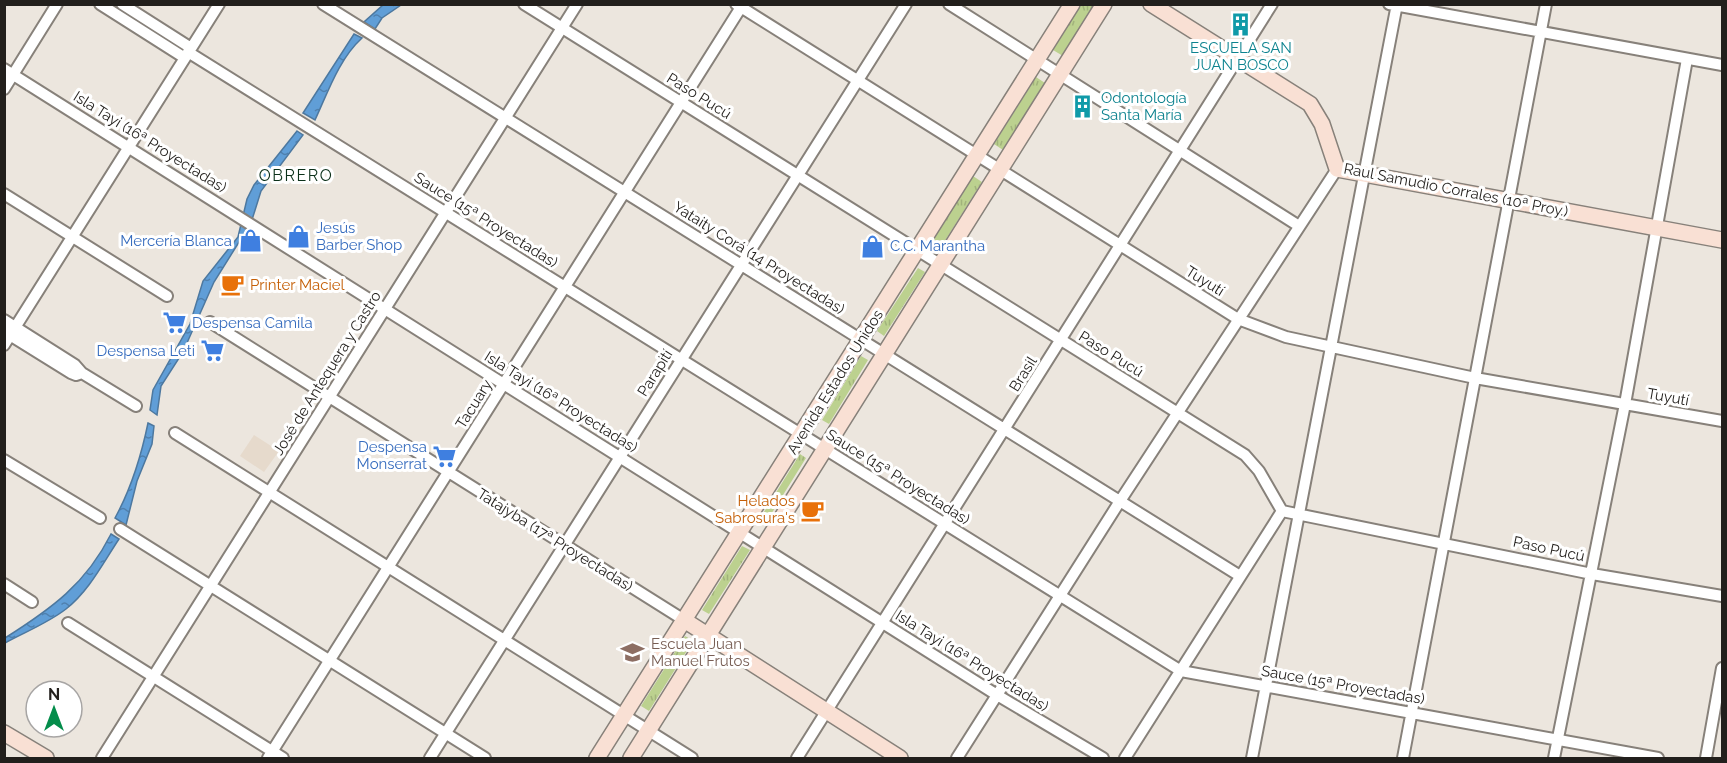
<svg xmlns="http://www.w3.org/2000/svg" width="1727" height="763" viewBox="0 0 1727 763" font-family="Raleway,sans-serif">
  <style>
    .built { fill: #e6dacc }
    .grass { fill: url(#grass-tufts) }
    .water { fill: url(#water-ripples); stroke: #4d789f; stroke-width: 1.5 }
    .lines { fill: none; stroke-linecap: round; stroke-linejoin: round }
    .street-casing { stroke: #87817a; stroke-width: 14 }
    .secondary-casing { stroke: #87817a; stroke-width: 18 }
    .street { stroke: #fff; stroke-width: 10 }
    .secondary { stroke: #f9e0d4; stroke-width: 15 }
    .labels { text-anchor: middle; stroke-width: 6; stroke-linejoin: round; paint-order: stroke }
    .culture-label { font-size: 15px; fill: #0d838f; stroke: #fff }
    .street-label { font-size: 15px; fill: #221f1c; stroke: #fff }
    .shop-label { font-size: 15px; fill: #366cbe; stroke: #fff; text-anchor: start }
    .food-label { font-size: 15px; fill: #c56008; stroke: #fff; text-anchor: start }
    .education-label { font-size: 15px; fill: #785e54; stroke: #fff; text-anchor: start }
    .neighbourhood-label { font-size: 16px; letter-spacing: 1.5px; fill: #0c311a; stroke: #fff }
  </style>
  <defs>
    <pattern id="grass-tufts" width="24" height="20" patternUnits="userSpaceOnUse" patternTransform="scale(1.5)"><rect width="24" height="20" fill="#bcd18f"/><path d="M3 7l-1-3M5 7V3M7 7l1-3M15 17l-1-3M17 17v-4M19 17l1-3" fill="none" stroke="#a1b37b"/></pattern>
    <pattern id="water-ripples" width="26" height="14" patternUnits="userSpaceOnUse" patternTransform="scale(1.5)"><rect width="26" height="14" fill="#609ed7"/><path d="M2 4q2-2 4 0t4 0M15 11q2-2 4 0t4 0" fill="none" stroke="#4f80ae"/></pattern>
  </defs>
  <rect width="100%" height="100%" fill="#ece6de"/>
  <!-- built -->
  <path class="built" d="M254 435 279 451 264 472 240 456Z"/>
  <!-- grass -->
  <path class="grass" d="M1081 5H1096L1063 56 1053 50Z
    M1036 77 1045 83 1003 150 994 144Z
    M973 176 982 182 941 247 932 242Z
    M918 268 925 272 884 336 877 331Z
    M861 356 868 360 829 424 822 420Z
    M800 454 806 458 765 524 759 520Z
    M742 546 750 550 709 614 702 610Z
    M685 636 693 641 649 711 641 706Z"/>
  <!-- water -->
  <path class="water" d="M383 5H401L382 18 375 29 364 22Z
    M354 34 362 38C339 59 328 92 315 120L303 113Z
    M297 131 303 135 261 191 251 223 214 282 183 352 161 386 157 415 150 410 153 390 190 324 203 281 238 237 247 199 254 185Z
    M148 423 154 426 152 444 137 481 126 525 115 518C132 487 141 457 148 423Z
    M111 534 119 539C103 563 89 591 66 609 48 623 25 632 5 643V638C51 609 86 584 111 534Z"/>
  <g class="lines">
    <defs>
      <path id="street" d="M100 4 185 58
        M122 4 191 48
        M323 4 1240 576
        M524 4 1245 455 1259 471 1282 511 1592 574 1722 596
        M736 4 1238 319 1286 337 1475 378 1722 421
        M949 4 1299 226
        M1389 4 1722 65
        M188 52 1181 671 1658 758
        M4 69 997 695 1103 758
        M4 89 57 4
        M4 194 167 296
        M4 320 75 365 82 373 136 406
        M210 322 684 620
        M5 332 71 373 76 375 82 373
        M4 345 219 4
        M175 433 692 758
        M4 460 100 518
        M120 529 485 758
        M4 584 32 602
        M68 623 283 758
        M102 758 577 4
        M268 758 743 4
        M430 758 906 4
        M797 758 1272 4
        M957 758 1120 501 1337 169
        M1125 758 1282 511
        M1252 758 1397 4
        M1403 758 1546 4
        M1554 758 1625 404 1687 59
        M1706 758 1722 668"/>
      <path id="secondary" d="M1151 4 1310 104 1322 124 1337 169 1722 240
        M684 620 900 758
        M4 733 46 758
        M597 758 1072 4
        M631 758 1104 4"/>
    </defs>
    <!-- street casing -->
    <use href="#street" class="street-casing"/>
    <!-- secondary casing -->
    <use href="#secondary" class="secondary-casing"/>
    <!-- street -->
    <use href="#street" class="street"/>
    <!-- secondary -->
    <use href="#secondary" class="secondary"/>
  </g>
  <!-- icons -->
  <defs>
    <symbol id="building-bare" viewBox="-9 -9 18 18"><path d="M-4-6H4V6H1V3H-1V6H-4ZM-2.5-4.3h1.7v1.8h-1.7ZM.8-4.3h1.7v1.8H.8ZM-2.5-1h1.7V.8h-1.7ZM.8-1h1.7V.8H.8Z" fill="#0f9aa8" stroke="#fff" stroke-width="2.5" paint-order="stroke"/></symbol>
    <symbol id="shop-bare" viewBox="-9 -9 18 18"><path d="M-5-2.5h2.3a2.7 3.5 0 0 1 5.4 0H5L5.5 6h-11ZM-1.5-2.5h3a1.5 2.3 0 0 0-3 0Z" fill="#3f7fe0" stroke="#fff" stroke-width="2.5" paint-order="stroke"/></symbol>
    <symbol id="cafe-bare" viewBox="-9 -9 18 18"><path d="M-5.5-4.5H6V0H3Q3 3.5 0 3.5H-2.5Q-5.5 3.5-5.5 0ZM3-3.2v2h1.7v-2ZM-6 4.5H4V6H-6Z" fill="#e8710a" stroke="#fff" stroke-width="2.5" paint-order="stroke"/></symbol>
    <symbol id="supermarket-bare" viewBox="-9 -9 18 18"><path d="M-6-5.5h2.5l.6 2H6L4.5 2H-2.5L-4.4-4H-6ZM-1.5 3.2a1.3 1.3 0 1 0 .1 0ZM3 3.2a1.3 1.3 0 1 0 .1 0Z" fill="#3f7fe0" stroke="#fff" stroke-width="2.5" paint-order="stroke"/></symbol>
    <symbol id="university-bare" viewBox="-9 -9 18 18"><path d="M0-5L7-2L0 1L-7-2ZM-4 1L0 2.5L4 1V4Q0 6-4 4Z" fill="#8d6e63" stroke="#fff" stroke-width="2.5" paint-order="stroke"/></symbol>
  </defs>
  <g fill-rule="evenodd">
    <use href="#building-bare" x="1224" y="8" width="33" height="33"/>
    <use href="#building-bare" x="1066" y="90" width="33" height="33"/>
    <use href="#shop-bare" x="282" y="220" width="33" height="33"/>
    <use href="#shop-bare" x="234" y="224" width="33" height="33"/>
    <use href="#shop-bare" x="856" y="230" width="33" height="33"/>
    <use href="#cafe-bare" x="216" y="268" width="33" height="33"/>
    <use href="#supermarket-bare" x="158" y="306" width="33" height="33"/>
    <use href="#supermarket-bare" x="196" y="334" width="33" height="33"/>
    <use href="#supermarket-bare" x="428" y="440" width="33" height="33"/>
    <use href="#cafe-bare" x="796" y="494" width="33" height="33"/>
    <use href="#university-bare" x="616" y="636" width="33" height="33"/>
  </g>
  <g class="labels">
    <!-- culture labels -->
    <g class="culture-label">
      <text x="1241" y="53">ESCUELA SAN<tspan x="1241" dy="17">JUAN BOSCO</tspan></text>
      <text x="1101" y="103" text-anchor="start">Odontología<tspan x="1101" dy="17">Santa María</tspan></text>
    </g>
    <!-- street labels -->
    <g class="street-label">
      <text transform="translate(699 96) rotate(32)" y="5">Paso Pucú</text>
      <text transform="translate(150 142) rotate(32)" y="5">Isla Tayi (16ª Proyectadas)</text>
      <text transform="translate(1456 190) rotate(11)" y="5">Raul Samudio Corrales (10ª Proy.)</text>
      <text transform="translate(486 220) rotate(32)" y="5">Sauce (15ª Proyectadas)</text>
      <text transform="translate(759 258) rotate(32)" y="5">Yataity Corá (14 Proyectadas)</text>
      <text transform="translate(1205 281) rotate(32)" y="5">Tuyutí</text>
      <text transform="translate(1111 354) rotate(32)" y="5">Paso Pucú</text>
      <text transform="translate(327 373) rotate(-58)" y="5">José de Antequera y Castro</text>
      <text transform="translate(655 373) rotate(-58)" y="5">Parapití</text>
      <text transform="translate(1023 374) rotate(-58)" y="5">Brasil</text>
      <text transform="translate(835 382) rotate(-58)" y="5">Avenida Estados Unidos</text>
      <text transform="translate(1668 397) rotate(10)" y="5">Tuyutí</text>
      <text transform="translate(561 402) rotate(32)" y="5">Isla Tayi (16ª Proyectadas)</text>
      <text transform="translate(474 404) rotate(-58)" y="5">Tacuary</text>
      <text transform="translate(898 477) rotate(32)" y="5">Sauce (15ª Proyectadas)</text>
      <text transform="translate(555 540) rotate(32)" y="5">Tatajyba (17ª Proyectadas)</text>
      <text transform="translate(1549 549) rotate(12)" y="5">Paso Pucú</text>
      <text transform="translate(972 661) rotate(32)" y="5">Isla Tayi (16ª Proyectadas)</text>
      <text transform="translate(1343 685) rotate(10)" y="5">Sauce (15ª Proyectadas)</text>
    </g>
    <!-- shop labels -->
    <g class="shop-label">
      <text x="316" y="233">Jesús<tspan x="316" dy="17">Barber Shop</tspan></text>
      <text x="232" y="246" text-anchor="end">Mercería Blanca</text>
      <text x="890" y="251">C.C. Marantha</text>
      <text x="192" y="328">Despensa Camila</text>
      <text x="195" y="356" text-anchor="end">Despensa Leti</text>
      <text x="427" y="452" text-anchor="end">Despensa<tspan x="427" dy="17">Monserrat</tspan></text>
    </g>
    <!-- food labels -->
    <g class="food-label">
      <text x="250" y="290">Printer Maciel</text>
      <text x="795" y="506" text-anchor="end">Helados<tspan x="795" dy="17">Sabrosura's</tspan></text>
    </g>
    <!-- education labels -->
    <g class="education-label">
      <text x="651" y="649">Escuela Juan<tspan x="651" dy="17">Manuel Frutos</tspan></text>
    </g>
    <!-- neighbourhood labels -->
    <g class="neighbourhood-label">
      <text x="296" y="181">OBRERO</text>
    </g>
  </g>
  <!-- border -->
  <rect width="1727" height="763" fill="none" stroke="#221f1c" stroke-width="12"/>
  <!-- north arrow -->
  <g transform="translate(54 709)"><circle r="28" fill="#ffffff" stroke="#a7a5a4" stroke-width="1.5"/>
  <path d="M0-4.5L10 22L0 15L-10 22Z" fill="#048d4b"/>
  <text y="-9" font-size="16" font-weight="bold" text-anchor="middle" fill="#221f1c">N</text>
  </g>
</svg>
